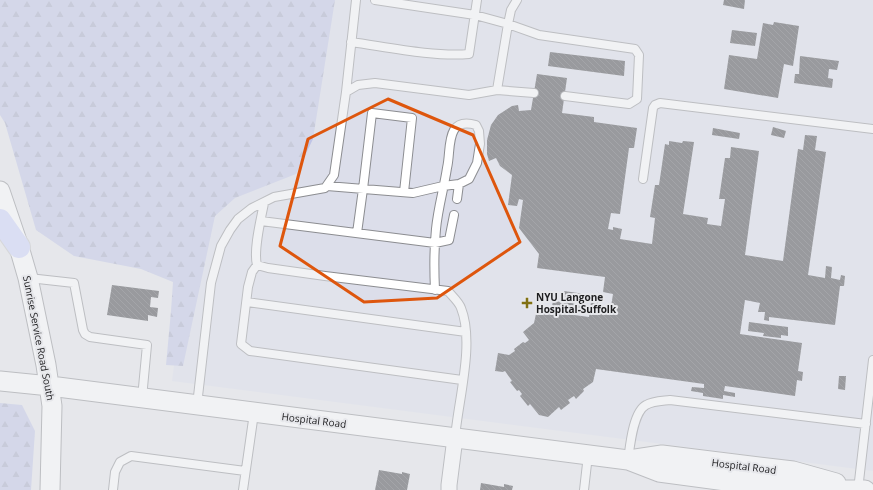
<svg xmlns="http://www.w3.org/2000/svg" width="873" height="490" viewBox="0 0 873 490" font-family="'Open Sans',sans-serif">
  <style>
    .built { fill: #dcdeea }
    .forest { fill: url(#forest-firs) }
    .building { fill: url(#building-back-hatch) }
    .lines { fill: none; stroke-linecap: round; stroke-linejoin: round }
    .service-casing { stroke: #8c8d91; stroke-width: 10 }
    .minor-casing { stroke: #8c8d91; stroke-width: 17 }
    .tertiary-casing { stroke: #8c8d91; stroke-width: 21 }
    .motorway-casing { stroke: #c4c4c5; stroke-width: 24 }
    .service { stroke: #fff; stroke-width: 8 }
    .minor { stroke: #fff; stroke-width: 15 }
    .tertiary { stroke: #fff; stroke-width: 19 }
    .motorway { stroke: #cdd3fc; stroke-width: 22 }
    .marked { fill: none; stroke: #de560d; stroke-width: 3; stroke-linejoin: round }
    .poi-dot { fill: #817112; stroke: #e6e7eb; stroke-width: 1.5 }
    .labels { text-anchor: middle; stroke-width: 4; stroke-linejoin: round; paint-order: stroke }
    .poi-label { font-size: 10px; font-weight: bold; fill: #1e1e20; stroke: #e6e7eb; text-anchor: start }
    .street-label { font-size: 10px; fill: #1e1e20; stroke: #e6e7eb }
  </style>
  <defs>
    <pattern id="forest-firs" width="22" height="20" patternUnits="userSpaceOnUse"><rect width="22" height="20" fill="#bfc4e6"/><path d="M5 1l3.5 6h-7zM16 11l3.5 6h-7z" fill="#a4a8c5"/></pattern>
    <pattern id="building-back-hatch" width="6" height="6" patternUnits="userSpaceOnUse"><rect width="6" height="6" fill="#3c3d41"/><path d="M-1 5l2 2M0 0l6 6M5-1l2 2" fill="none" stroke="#56565a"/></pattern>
  </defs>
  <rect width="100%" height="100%" fill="#e6e7eb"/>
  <!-- built -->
  <path class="built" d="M318 0H873V471L172 381 192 226Z"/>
  <!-- forest -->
  <path class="forest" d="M0 0H335L313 139 296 174 235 198 215 216 183 366 166 365 171 311 173 282 141 269 74 256 36 230 5 123 0 115Z
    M0 403 22 405 35 431 31 490H0Z"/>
  <!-- building -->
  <path class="building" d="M724 0H745L744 9 723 5Z
    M774 22 799 26 793 66 784 64 778 98 724 89 729 55 757 59 763 23 773 25Z
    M732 30 757 33 755 46 730 43Z
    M550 52 625 61 624 76 548 66Z
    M800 56 839 61 837 70 829 69 828 78 833 79 832 88 794 83 795 74H799Z
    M537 74 567 78 562 113 594 117V122L637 128 634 148H629L620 214 611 213 608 229 613 230V227L622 229 620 239 652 244 655 218 650 217 655 185H659L665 144 669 145V141L682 143 683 141 694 142 683 214 708 218 707 224 721 226 725 199H719L725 158H730L731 147 759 151 745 255 783 261 798 149 803 150 805 135 817 136 815 150 826 152 808 275 825 278 826 266 832 267 831 278 840 280 841 275 845 276 844 286H840L835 325 769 317V321L764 320 765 312H758L760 303 745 300 740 334 802 343 798 371 803 372 802 381 797 380 795 396 725 386 724 391 735 393V397L723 395V399L703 396V393L691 391 692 387 704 388V384L596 369 593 382 583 389 584 391 576 399 574 396 568 400 570 403 561 410 559 407 548 417 539 415 530 404 528 406 520 396 522 394 519 390 517 391 510 382 512 381 505 371 503 372 495 371 498 353 509 355 515 351 514 349 523 342 525 343 529 340 523 332 534 323 538 305 546 306 545 311 589 317 591 302 572 299 571 303 588 306 587 312 571 309V311L552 306 553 301 562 302 564 291 599 296 597 310 610 313 613 294 603 292 605 277 537 268 539 254 519 228 523 200 519 199 517 206 508 205 512 175 500 166 496 158 489 161 487 154V140L491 125 498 115 512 106 518 105 519 111 531 110Z
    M773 127 786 131 784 138 771 135Z
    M713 128 740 133 739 139 712 135Z
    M112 285 159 291 158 298 151 297 150 307 158 308 157 317 148 315V321L107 315Z
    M749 322 788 327V336L781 335V338L763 336 764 333 748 331Z
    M839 376H846L845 390 838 389Z
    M379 470 402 474V472L410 474 407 490H375Z
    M481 483 504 487V484L513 486 512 490H480Z"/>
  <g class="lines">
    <defs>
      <path id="service" d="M375 0 475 15 508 24 539 35 635 49 639 55 637 99 629 104 565 96
        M351 42C387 47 433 57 469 54L477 0
        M497 90 508 24 511 10 517 0
        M346 92 356 0
        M643 179 653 108 655 105 660 103 873 129
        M327 186 413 193 443 186 459 184 469 179 477 163 480 144 479 131 476 125C469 123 459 122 454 130 448 140 450 156 447 168 444 188 438 208 436 229 434 249 434 269 435 290
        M457 199 459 184
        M264 203C261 219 253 250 257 265L268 268 325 276 448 291C452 296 459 302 461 308 475 343 458 401 455 438
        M261 221 435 243 449 240 454 215
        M357 233 363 189 372 113 412 118 404 192
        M257 265 252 272 248 287 241 344 250 351 462 380
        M29 278 74 283 83 330 85 334 90 337 147 345 142 398
        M247 302 466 332
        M197 405 211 283 221 246 230 230 238 219 252 208 274 197 325 188 334 175 346 92 358 85 375 83 469 95 497 90 534 93
        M628 460C630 446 633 412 646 405 653 401 662 401 670 400L866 424
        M113 490 115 472 120 462 131 456 245 471
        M243 490 254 413
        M584 490 588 455
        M858 490 873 360"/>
      <path id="minor" d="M449 490V485L455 438"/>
      <path id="tertiary" d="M0 191 19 247 28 278 46 365 52 406 50 490
        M0 381 50 386 628 460 659 472 792 490H865
        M629 460 662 455 793 471 836 483"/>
      <path id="motorway" d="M0 220 19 247"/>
    </defs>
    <!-- service casing -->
    <use href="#service" class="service-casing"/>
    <!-- minor casing -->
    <use href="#minor" class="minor-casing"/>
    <!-- tertiary casing -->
    <use href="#tertiary" class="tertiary-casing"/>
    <!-- motorway casing -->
    <use href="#motorway" class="motorway-casing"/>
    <!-- service -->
    <use href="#service" class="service"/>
    <!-- minor -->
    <use href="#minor" class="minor"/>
    <!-- tertiary -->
    <use href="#tertiary" class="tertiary"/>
    <!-- motorway -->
    <use href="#motorway" class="motorway"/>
  </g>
  <!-- marked area -->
  <path d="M0 0H873V490H0ZM388 99 473 135 520 242 437 298 364 302 280 246 308 139Z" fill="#e6e7eb" fill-opacity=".55" fill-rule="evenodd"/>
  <path class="marked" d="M388 99 473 135 520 242 437 298 364 302 280 246 308 139Z"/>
  <!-- markers -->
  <path class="poi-dot" d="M525 297h4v4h4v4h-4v4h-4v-4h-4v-4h4z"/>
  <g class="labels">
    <!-- poi labels -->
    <g class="poi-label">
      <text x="536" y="301">NYU Langone<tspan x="536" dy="12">Hospital-Suffolk</tspan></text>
    </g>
    <!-- street labels -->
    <g class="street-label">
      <text transform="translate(39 338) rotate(79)" y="4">Sunrise Service Road South</text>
      <text transform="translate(314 420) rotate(7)" y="4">Hospital Road</text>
      <text transform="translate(744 466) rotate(7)" y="4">Hospital Road</text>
    </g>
  </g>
</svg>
